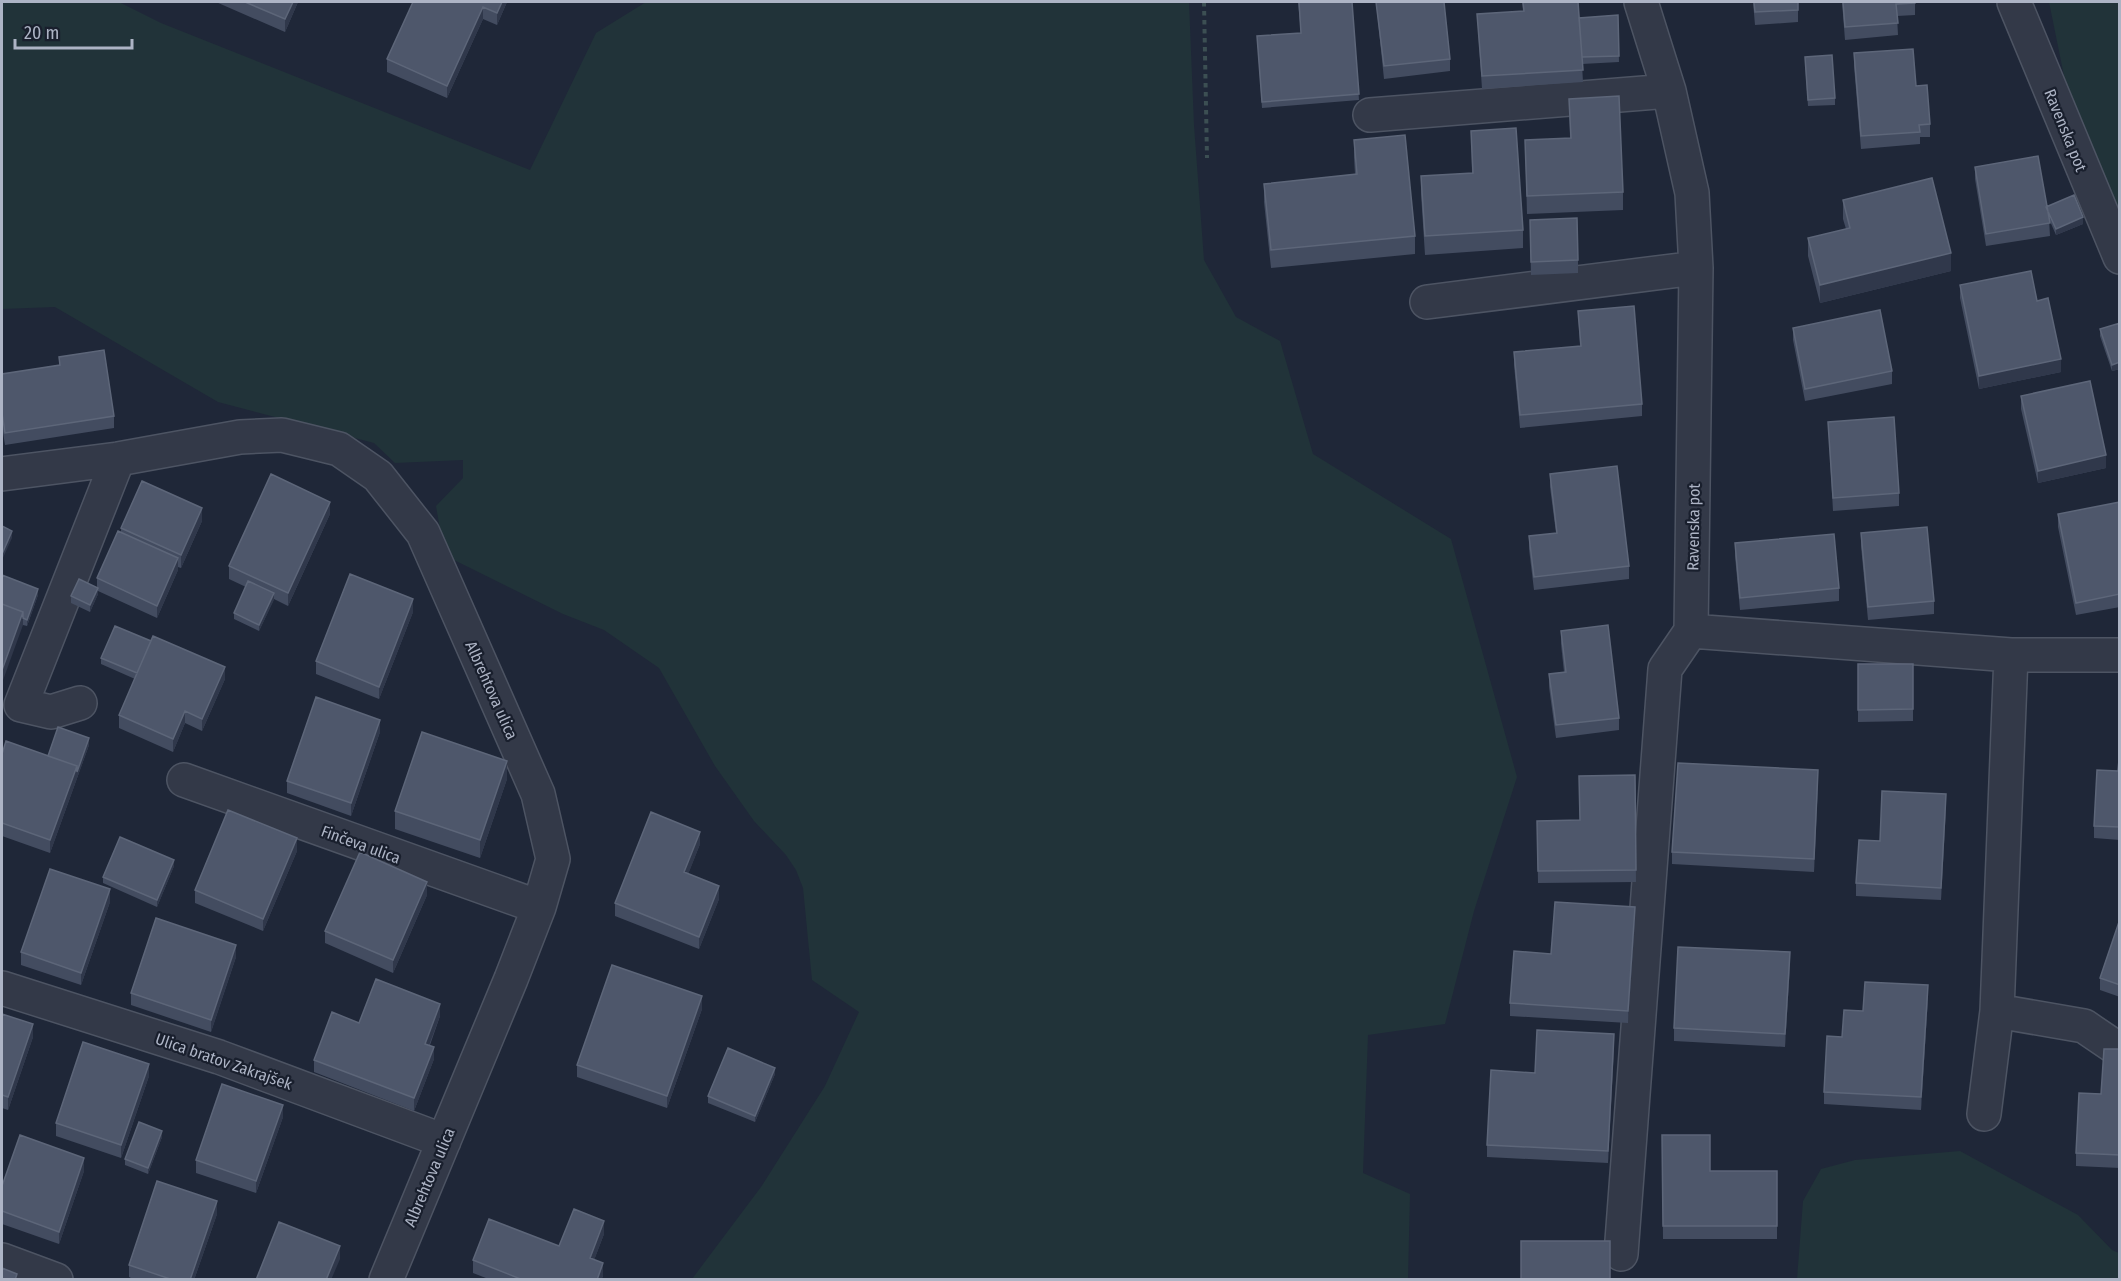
<svg xmlns="http://www.w3.org/2000/svg" width="2121" height="1281" viewBox="0 0 2121 1281" font-family="'Fira Sans Condensed',sans-serif">
  <style>
    .green { fill: #213339 }
    .lines { fill: none; stroke-linecap: round; stroke-linejoin: round }
    .minor-casing { stroke: #4d5463; stroke-width: 36 }
    .path { stroke: #3c4f53; stroke-width: 4; stroke-dasharray: 4.5 4.5; stroke-linecap: butt }
    .minor { stroke: #333948; stroke-width: 33 }
    .wall { fill: #434c60 }
    .shaded-wall { fill: #30384b }
    .building { fill: #4e576b; stroke: #5d6679; stroke-width: 1.5 }
    .labels { text-anchor: middle; stroke-width: 4.5; stroke-linejoin: round; paint-order: stroke }
    .street-label { font-size: 16px; fill: #adb4c5; stroke: #191f2d }
  </style>
  <rect width="100%" height="100%" fill="#1f2738"/>
  <!-- green -->
  <path class="green" d="M2 2H119L161 23 530 170 596 33 646 2H1189L1194 125 1204 260 1236 317 1280 341 1313 454 1451 539 1517 777 1474 911 1445 1024 1368 1035 1363 1173 1410 1194 1408 1279H692L761 1187 825 1086 859 1012 812 980 803 888 796 870 786 855 754 821 715 766 659 668 604 630 563 614 454 560 441 535 436 506 463 478V460L395 463 374 443 218 402 55 307 2 309Z
    M2049 2H2119V213L2074 125Z
    M1960 1151 2078 1215 2112 1250 2119 1253V1279H1797L1803 1201 1821 1169 1855 1160Z"/>
  <g class="lines">
    <defs>
      <path id="minor" d="M1641 2 1669 91 1692 193 1696 268 1691 631 2011 655H2120
        M2014 2 2120 257
        M1370 115 1669 91
        M1427 302 1696 268
        M2 474 118 459 240 437 282 435 339 449 378 476 423 533 538 794 553 859 539 907 511 979 386 1280
        M2011 655 1997 1011 2084 1026 2112 1045
        M80 703 51 712 21 705 118 459
        M184 780 539 907
        M2 988 219 1057 444 1141
        M1984 1114 1997 1011
        M1621 1254 1665 669 1691 631
        M2 1260 56 1280"/>
    </defs>
    <!-- minor casing -->
    <use href="#minor" class="minor-casing"/>
    <!-- path -->
    <path class="path" d="M1204 2 1207 158"/>
    <!-- minor -->
    <use href="#minor" class="minor"/>
  </g>
  <!-- wall -->
  <path class="wall" d="M216 2H298L285 32Z
    M413 2H507L497 25 483 19 447 98 387 72V59Z
    M1298 2H1352L1359 100 1262 108 1257 36 1301 33Z
    M1376 2H1444L1450 59V71L1384 79Z
    M1522 2H1578L1579 18 1618 15 1619 62 1582 64 1583 82 1482 89 1477 14 1523 11Z
    M1753 2H1798V22L1755 25Z
    M1842 2H1915V15L1897 16 1898 35 1845 40Z
    M1854 53 1916 86 1930 124V137H1920V144L1861 149 1854 66Z
    M1805 63 1835 98V105L1808 106Z
    M1569 99 1623 192V210L1527 214 1525 140 1570 138Z
    M1471 131 1523 230V248L1425 255 1421 194V176L1472 173Z
    M1354 140 1415 236V254L1271 268 1264 202V184L1355 174 1354 158Z
    M1975 167 2047 206 2083 224 2056 235 2049 219 2050 236 1986 246 1975 179Z
    M1843 200 1951 271 1820 303 1808 256V238L1846 229 1843 219Z
    M1530 233 1578 260V273L1531 275Z
    M1960 285 2037 301 2061 372 1979 389 1960 298Z
    M1578 311 1642 404V416L1520 428 1514 365V352L1580 346Z
    M2120 323V369L2112 371 2100 336V329Z
    M1793 328 1892 371V384L1805 401 1793 340Z
    M59 357 114 416V428L5 445 2 426V374L59 365Z
    M2021 396 2106 468 2038 483 2021 409Z
    M1828 422 1899 493V506L1833 511Z
    M1550 474 1629 566V579L1534 590 1529 549V536L1556 533 1550 487Z
    M2120 502V607L2076 615 2058 527V514Z
    M330 514 288 606 274 599 259 631 234 619V613L246 587 229 579V566Z
    M202 521 181 568 178 567V570L157 618 98 591V594L90 612 71 603V596L97 588V578L121 532V528Z
    M1861 533 1934 601V614L1868 620 1861 546Z
    M1735 543 1839 588V601L1740 610 1735 556Z
    M2 575 38 595 27 626 23 625Z
    M413 612 379 699 316 674V661Z
    M1561 631 1619 718V730L1556 738 1549 687V674L1564 672 1561 644Z
    M101 658 225 679 202 731 185 723 173 752 119 728V715L135 679 101 664Z
    M1858 664H1913V721L1858 722Z
    M380 732 351 816 287 793V781Z
    M89 745 50 853 2 836V754L48 756Z
    M2120 748V840L2094 838V826L2118 771Z
    M1635 775 1636 882 1538 883 1537 821 1580 820Z
    M507 779 480 858 395 829V811Z
    M1818 783 1814 872 1672 864V852Z
    M1946 807 1941 900 1856 896V883L1880 841Z
    M700 844 688 874 719 899 699 949 615 916V903Z
    M297 851 263 931 195 903V890Z
    M174 866 157 907 103 883V877Z
    M427 895 393 973 325 943V931Z
    M110 902 81 985 21 965V952Z
    M2120 919V997L2100 990V978Z
    M1635 920 1628 1023 1510 1016V1003Z
    M236 957 211 1032 131 1005V993Z
    M1790 965 1785 1047 1674 1041V1028Z
    M1928 998 1921 1110 1824 1104V1092L1842 1037 1863 1011Z
    M702 1009 667 1108 577 1077V1065Z
    M2 1014 33 1037 8 1110 2 1108Z
    M440 1016 430 1045 434 1059 414 1111 314 1072V1060L359 1023Z
    M1614 1047 1608 1163 1487 1157V1145Z
    M2120 1049V1168L2076 1166V1153Z
    M775 1074 755 1122 708 1103V1096Z
    M149 1076 121 1158 56 1136V1123Z
    M283 1117 256 1193 196 1173V1160Z
    M1662 1135 1710 1171H1777V1239H1663Z
    M162 1137 148 1174 125 1165V1159Z
    M84 1171 59 1244 2 1224V1186Z
    M217 1214 194 1280H135L129 1277V1265Z
    M604 1234 594 1260 603 1276 601 1280H491L473 1273V1260L559 1246Z"/>
  <!-- shaded-wall -->
  <path class="shaded-wall" d="M293 2H298L285 32V19Z
    M502 2H507L497 25V13Z
    M483 7V19L447 98V86Z
    M2083 217V224L2056 235V229Z
    M1951 253V271L1820 303V285Z
    M2061 359V372L1979 389V376Z
    M2120 362V369L2112 371V365Z
    M2106 455V468L2038 483V471Z
    M330 502V514L288 606V593Z
    M202 508V521L181 568V555Z
    M12 531V538L2 560V554Z
    M178 558V570L157 618V606Z
    M98 588V594L90 612V605Z
    M38 589V595L27 626V620Z
    M274 593V600L259 631V625Z
    M413 599V612L379 699V687Z
    M23 612V625L2 683V670Z
    M225 667V679L202 731V719Z
    M185 711V723L173 752V739Z
    M380 720V732L351 816V803Z
    M89 738V745L50 853V840L77 766Z
    M507 761V779L480 858V840Z
    M1818 770V783L1814 872V859Z
    M1946 794V807L1941 900V888Z
    M700 832V844L684 885V872Z
    M297 838V851L263 931V919Z
    M174 860V866L157 907V900Z
    M427 882V895L393 973V960Z
    M719 886V899L699 949V937Z
    M110 889V902L81 985V973Z
    M1635 907V920L1628 1023V1011Z
    M236 945V957L211 1032V1020Z
    M1790 952V965L1785 1047V1034Z
    M1928 985V998L1921 1110V1097Z
    M702 996V1009L667 1108V1096Z
    M440 1004V1016L425 1056V1044Z
    M33 1024V1037L8 1110V1097Z
    M1614 1034V1047L1608 1163V1151Z
    M434 1047V1059L414 1111V1098Z
    M149 1064V1076L121 1158V1145Z
    M775 1068V1074L755 1122V1116Z
    M283 1105V1117L256 1193V1181Z
    M162 1131V1137L148 1174V1168Z
    M84 1158V1171L59 1244V1232Z
    M217 1201V1214L194 1280H190Z
    M604 1221V1234L590 1271V1258Z
    M340 1246V1259L331 1280H326Z
    M603 1263V1276L601 1280H597Z"/>
  <!-- building -->
  <path class="building" d="M245 2H293L285 19Z
    M413 2H502L497 13 483 7 447 86 387 59Z
    M1299 2H1352L1359 94 1262 102 1257 36 1301 33Z
    M1376 2H1444L1450 59 1384 66Z
    M1523 2H1578L1583 70 1482 76 1477 14 1524 11Z
    M1754 2H1798V10L1755 12Z
    M1843 2H1915V3L1896 4 1898 23 1845 27Z
    M1618 15 1619 56 1582 57 1579 18Z
    M1913 49 1916 86 1927 85 1930 124 1919 125 1920 132 1861 136 1854 53Z
    M1832 55 1835 98 1808 100 1805 57Z
    M1619 96 1623 192 1527 196 1525 140 1571 138 1569 99Z
    M1516 128 1523 230 1425 236 1421 176 1473 173 1471 131Z
    M1405 135 1415 236 1271 250 1264 184 1357 174 1354 140Z
    M2038 156 2050 223 1986 234 1975 167Z
    M1932 178 1951 253 1820 285 1808 238 1850 228 1843 200Z
    M2074 195 2083 217 2056 229 2046 207Z
    M1577 218 1578 260 1531 262 1530 220Z
    M2031 271 2037 301 2048 298 2061 359 1979 376 1960 285Z
    M1634 306 1642 404 1520 415 1514 352 1581 346 1578 311Z
    M1880 310 1892 371 1805 389 1793 328Z
    M2120 323V362L2112 365 2100 329Z
    M104 350 114 416 5 433 2 413V374L60 365 59 357Z
    M2090 381 2106 455 2038 471 2021 396Z
    M1894 417 1899 493 1833 498 1828 422Z
    M1617 466 1629 566 1534 577 1529 536 1557 533 1550 474Z
    M271 474 330 502 288 593 229 566Z
    M142 481 202 508 181 555 121 528Z
    M2120 502V594L2076 603 2058 514Z
    M2 526 12 531 2 554Z
    M1927 527 1934 601 1868 607 1861 533Z
    M118 531 178 558 157 606 97 578Z
    M1834 534 1839 588 1740 598 1735 543Z
    M350 574 413 599 379 687 316 661Z
    M2 575 38 589 27 620 23 618V612L2 604Z
    M79 579 98 588 90 605 71 596Z
    M248 581 274 593 259 625 234 613Z
    M2 604 23 612 2 670Z
    M1608 625 1619 718 1556 725 1549 674 1566 672 1561 631Z
    M115 626 151 641 137 673 101 658Z
    M153 636 225 667 202 719 185 711 173 739 119 715Z
    M1858 664H1913V709L1858 710Z
    M316 697 380 720 351 803 287 781Z
    M58 727 89 738 77 772V766L48 756Z
    M422 732 507 761 480 840 395 811Z
    M6 741 77 766 50 840 2 823V754Z
    M2120 748V827L2094 826 2097 770 2118 771Z
    M1678 763 1818 770 1814 859 1672 852Z
    M1635 775 1636 870 1538 871 1537 821 1580 820 1579 776Z
    M1882 791 1946 794 1941 888 1856 883 1859 840 1880 841Z
    M228 810 297 838 263 919 195 890Z
    M651 812 700 832 684 872 719 886 699 937 615 903Z
    M120 837 174 860 157 900 103 877Z
    M360 852 427 882 393 960 325 931Z
    M50 869 110 889 81 973 21 952Z
    M1555 902 1635 907 1628 1011 1510 1003 1514 951 1551 954Z
    M156 918 236 945 211 1020 131 993Z
    M2120 919V985L2100 978Z
    M1678 947 1790 952 1785 1034 1674 1028Z
    M612 965 702 996 667 1096 577 1065Z
    M376 979 440 1004 425 1044 434 1047 414 1098 314 1060 332 1012 359 1023Z
    M1865 982 1928 985 1921 1097 1824 1092 1827 1036 1842 1037 1844 1010 1863 1011Z
    M2 1014 33 1024 8 1097 2 1095Z
    M1537 1030 1614 1034 1608 1151 1487 1145 1491 1070 1535 1073Z
    M83 1042 149 1064 121 1145 56 1123Z
    M728 1048 775 1068 755 1116 708 1096Z
    M2104 1049H2120V1155L2076 1153 2079 1093 2101 1094Z
    M222 1084 283 1105 256 1181 196 1160Z
    M139 1122 162 1131 148 1168 125 1159Z
    M20 1135 84 1158 59 1232 2 1211V1186Z
    M1662 1135H1710V1171H1777V1226H1663Z
    M157 1181 217 1201 190 1280H173L129 1265Z
    M574 1209 604 1221 590 1258 603 1263 597 1280H523L473 1260 489 1219 559 1246Z
    M279 1222 340 1246 326 1280H256Z
    M1521 1241H1610V1280H1521Z
    M2 1268 17 1274 15 1280H2Z"/>
  <g class="labels">
    <!-- street labels -->
    <g class="street-label">
      <text transform="translate(2066 130) rotate(68)" y="6">Ravenska pot</text>
      <text transform="translate(1693 527) rotate(-89)" y="6">Ravenska pot</text>
      <text transform="translate(492 690) rotate(66)" y="6">Albrehtova ulica</text>
      <text transform="translate(361 844) rotate(20)" y="6">Finčeva ulica</text>
      <text transform="translate(224 1061) rotate(19)" y="6">Ulica bratov Zakrajšek</text>
      <text transform="translate(429 1177) rotate(-67)" y="6">Albrehtova ulica</text>
    </g>
  </g>
  <!-- border -->
  <rect width="2121" height="1281" fill="none" stroke="#adb4c5" stroke-width="6"/>
  <!-- scale -->
  <path d="M15 39v9h117v-9" fill="none" stroke="#adb4c5" stroke-width="3"/>
  <text x="24" y="39" font-size="18" fill="#adb4c5" stroke="#191f2d" stroke-width="4.5" paint-order="stroke">20 m</text>
</svg>
